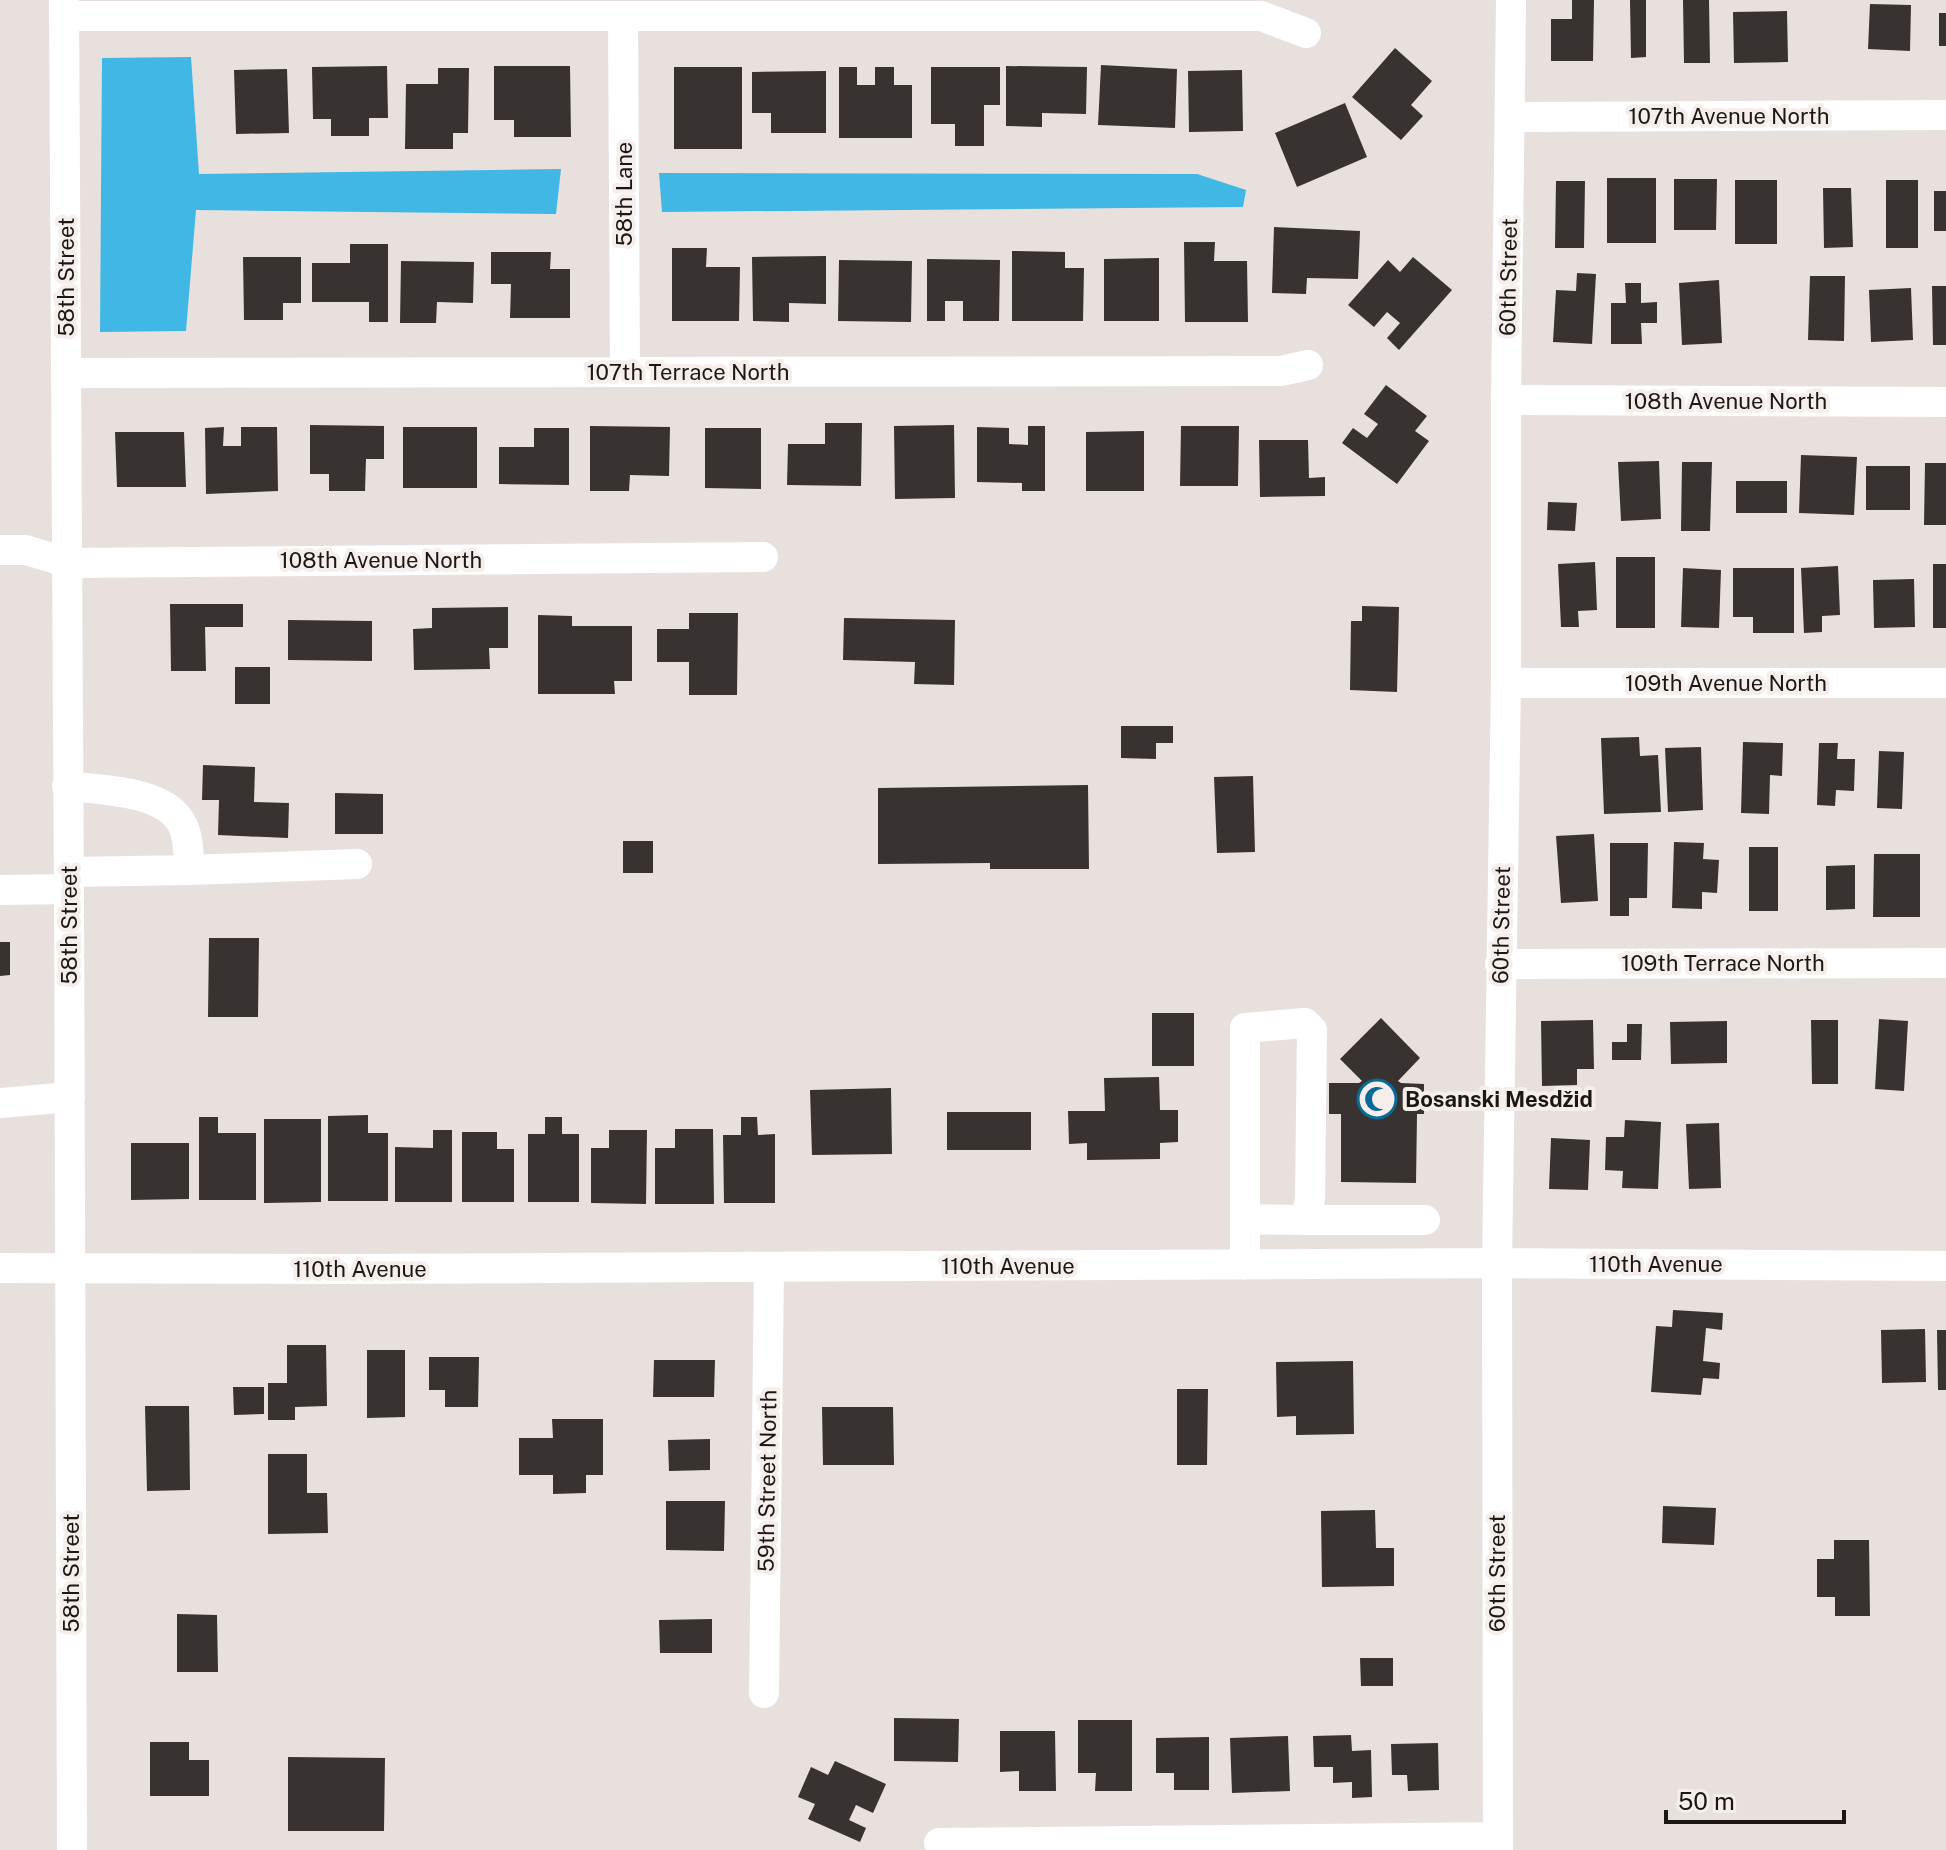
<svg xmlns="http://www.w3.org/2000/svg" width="1946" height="1850" viewBox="0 0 1946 1850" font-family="'Public Sans',sans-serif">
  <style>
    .water { fill: #41b7e5 }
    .building { fill: #383330 }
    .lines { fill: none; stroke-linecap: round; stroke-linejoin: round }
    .minor { stroke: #fff; stroke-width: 30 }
    .labels { text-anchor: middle; stroke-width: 8; stroke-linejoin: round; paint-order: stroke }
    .street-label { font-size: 22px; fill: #1a1716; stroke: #f6eeea }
    .poi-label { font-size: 22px; font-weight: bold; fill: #1a1716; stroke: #f6eeea; text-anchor: start }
  </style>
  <rect width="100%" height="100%" fill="#e8e0dd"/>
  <!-- water -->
  <path class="water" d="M191 57 199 174 561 169 556 214 196 210 186 331 100 332 102 58Z
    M659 173 1197 174 1246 190 1243 207 662 212Z"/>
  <!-- building -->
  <path class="building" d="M1572 0H1594L1593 61H1551V19H1572Z
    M1630 0H1646V57L1631 58Z
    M1683 0H1709L1710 63H1684Z
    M1870 4 1911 5 1910 51 1868 49Z
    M1787 11 1788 62 1734 63 1733 12Z
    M1939 13H1946V46H1939Z
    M1395 48 1432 81 1411 105 1423 116 1401 140 1352 97Z
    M1101 65 1177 69 1175 128 1098 125Z
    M387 66 388 118H369V136H331V119H313L312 67Z
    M494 66H570L571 137H514V120H494Z
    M1006 66 1087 67 1086 114 1042 113V127L1006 126Z
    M674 67H742V149H674Z
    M839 67H857V85H875V67H894V85H912V138H839Z
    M931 67H1000V105H984V146H955V124H931Z
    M438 68H469L468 133H453V149H405L406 84H438Z
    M287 69 289 133 236 134 234 70Z
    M1242 70 1243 131 1189 132 1188 71Z
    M826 71V133H771V113H752V72Z
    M1345 103 1367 157 1297 187 1275 133Z
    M1607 178H1656V243H1607Z
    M1674 179H1717L1716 230H1674Z
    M1735 180H1777V244H1735Z
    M1886 180H1918V248H1886Z
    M1556 181H1585L1584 248H1555Z
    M1823 188H1851L1853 247 1824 248Z
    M1934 191H1946V231H1934Z
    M1274 227 1360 231 1358 279 1307 278 1306 294 1272 293Z
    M1184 242H1215L1214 261H1247L1248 322H1185Z
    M350 244H388V322H369V302H312V263H350Z
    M672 248H707L706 267H740L739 321H672Z
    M1012 251 1065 252V268H1084L1083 321H1012Z
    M491 252H551L550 269H570V318H510L511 284H491Z
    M826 256V304L789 303V322L753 321 752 257Z
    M243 257H301V303H283V320H244Z
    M1413 257 1452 290 1399 350 1387 338 1400 323 1387 312 1374 327 1348 305 1388 260 1400 272Z
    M1159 258V321H1104V259Z
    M927 259 1000 260 999 321H963V301H945V321H927Z
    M839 260 912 261 911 322 838 321Z
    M401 261 474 262 473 303 437 302 436 323H400Z
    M1577 273 1596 274 1592 344 1553 342 1556 290 1576 291Z
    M1810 276H1845L1844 341 1808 340Z
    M1719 280 1722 343 1682 345 1679 283Z
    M1625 283H1641V303L1657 302V323H1641L1642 344H1611V303H1626Z
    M1932 286H1946V345H1933Z
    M1911 288 1913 340 1871 342 1869 290Z
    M1386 385 1427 416 1415 431 1429 441 1397 484 1342 443 1353 428 1367 438 1378 424 1364 414Z
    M825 423H862L861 486 787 485 788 444H825Z
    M310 425 384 426V459H366L365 491H329V474H310Z
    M954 425 955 498 895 499 894 426Z
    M590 426 670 427 669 476 630 475 629 491H590Z
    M1028 426H1045V491H1022V483L977 482V427L1009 428V444L1028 445Z
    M1181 426H1239L1238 486H1180Z
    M224 427 223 446H241V427H277L278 491 206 494 205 428Z
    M403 427H477V488H403Z
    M534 428H569V485L499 484V447H534Z
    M705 428H761V489L705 488Z
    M1144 431V491H1086V432Z
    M115 432H184L186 487H117Z
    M1259 440H1308L1309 478 1325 477V496L1260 497Z
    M1801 455 1857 457 1854 515 1799 513Z
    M1659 461 1661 519 1621 521 1618 462Z
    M1682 462H1712L1710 531H1681Z
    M1925 463H1946V525H1924Z
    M1866 466H1910V510H1866Z
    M1736 481H1787V513H1736Z
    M1548 502 1577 503 1575 531 1547 530Z
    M1616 557H1655V628H1616Z
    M1595 562 1597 610 1578 611 1579 627H1561L1558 564Z
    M1933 564H1946V628H1933Z
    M1838 566 1840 615 1822 616V632L1804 633 1801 568Z
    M1683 568 1721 570 1719 628 1681 627Z
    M1733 568H1794V633H1753V617H1733Z
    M1914 579 1915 627 1874 628 1873 580Z
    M170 604H243V627H205L206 671H171Z
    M1362 606 1399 607 1397 692 1350 690 1351 621H1362Z
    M508 607V648H489L490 669 414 670 413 629 432 628V608Z
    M689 613H738L737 695H689V662H657V629H689Z
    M538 615 572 616V626H632V681H614L615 694H538Z
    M844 618 955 620 954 685 914 684 915 662 843 660Z
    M288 620 372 621V661L288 660Z
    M235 667H270V704H235Z
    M1121 726H1173V743H1156V759L1121 758Z
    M1639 737 1640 756 1658 755 1661 812 1604 814 1601 738Z
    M1743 742 1783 743 1782 776 1770 775 1769 814 1741 813Z
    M1819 743H1838L1837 759H1855L1854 791 1836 790 1835 806 1817 805Z
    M1701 747 1703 810 1668 812 1665 748Z
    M1879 751 1904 752 1902 809 1877 808Z
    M203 765 255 767 254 802 289 803 288 838 218 835 219 800H202Z
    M1253 776 1255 852 1217 853 1214 777Z
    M1088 785 1089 869H990V863L878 864V788Z
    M335 793 383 794V834H335Z
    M1594 834 1598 901 1561 903 1556 836Z
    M623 841H653V873H623Z
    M1674 842 1704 843 1703 859 1719 860 1717 893 1702 892V909L1672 908Z
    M1610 843H1648L1647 898H1629V916H1610Z
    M1749 847H1778V911H1749Z
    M1874 854H1920V917H1873Z
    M1855 865V909L1826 910V866Z
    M209 938H259L258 1017H208Z
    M0 942H10V975L0 976Z
    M1152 1013H1194V1066H1152Z
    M1381 1018 1420 1058 1398 1081 1401 1083 1424 1084V1114H1417L1416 1183 1341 1182V1114H1329V1083H1359L1362 1081 1340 1059Z
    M1879 1019 1908 1021 1904 1091 1875 1089Z
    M1593 1020 1594 1069H1577V1085L1542 1086 1541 1021Z
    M1811 1020H1838V1084H1812Z
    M1727 1021V1063L1671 1064 1670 1022Z
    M1627 1024H1642L1641 1060H1612V1042H1627Z
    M1159 1077 1160 1110H1178V1142L1160 1143V1159L1087 1160V1143L1069 1144 1068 1111H1105L1104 1078Z
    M891 1088 892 1154 812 1155 810 1090Z
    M947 1112H1031V1150H947Z
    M368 1115V1133H388V1201H328V1116Z
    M199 1117H218V1133H256V1200H199Z
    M545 1117H562V1134H579V1202H528V1134H545Z
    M741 1117H757L758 1135 775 1134V1203H724L723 1135H741Z
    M264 1119H321V1202L264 1203Z
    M1625 1120 1661 1122 1658 1189 1622 1188 1623 1171 1605 1170 1606 1137H1624Z
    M1719 1123 1721 1188 1689 1189 1686 1124Z
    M675 1129H713L714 1204H655V1148H675Z
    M433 1130H452V1202H395V1147L433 1148Z
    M609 1130H647L646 1204 591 1203V1148H609Z
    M462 1132H497V1149H514V1202H462Z
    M1551 1138 1590 1140 1588 1190 1549 1189Z
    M131 1143H189V1199L131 1200Z
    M1673 1310 1723 1313 1722 1330 1706 1328 1703 1361 1720 1363 1719 1379 1703 1378 1701 1395 1651 1392 1656 1326 1672 1327Z
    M1925 1329 1926 1382 1882 1383 1881 1330Z
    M1937 1330H1946V1390H1938Z
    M287 1345H326L327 1406 295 1407V1420H268V1383H287Z
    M367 1350H405V1417L367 1418Z
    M429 1357H479L478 1407H445V1390H429Z
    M654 1360H715L714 1397H653Z
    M1353 1361 1354 1434 1296 1435V1416L1277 1417 1276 1362Z
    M233 1387H264V1414L234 1415Z
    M1177 1389H1208L1207 1465H1177Z
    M145 1406H189L190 1490 147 1491Z
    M822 1407H893L894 1465H823Z
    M552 1419H603V1475H586V1493L553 1494V1475H519V1438H553Z
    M710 1439V1470L669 1471 668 1440Z
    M268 1454H307V1493H327L328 1533 268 1534Z
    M666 1501H725L724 1551 666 1550Z
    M1663 1506 1716 1508 1714 1545 1662 1543Z
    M1375 1510 1376 1548H1394V1586L1322 1587 1321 1511Z
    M1834 1540H1869L1870 1616H1835V1597H1817V1559H1834Z
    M177 1614 217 1615 218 1672H177Z
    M712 1619V1653H660L659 1620Z
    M1360 1658H1393V1686H1361Z
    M894 1718 959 1719 958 1762 894 1761Z
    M1078 1720H1132V1791H1095L1096 1773H1078Z
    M1000 1731H1055L1056 1791H1019V1771L1000 1772Z
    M1351 1735 1352 1751 1371 1750 1372 1797 1352 1798V1782L1333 1783V1767H1314L1313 1736Z
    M1288 1736 1290 1791 1232 1793 1230 1738Z
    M1209 1737V1790H1174V1773H1156V1738Z
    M150 1742H189V1760H209V1796H150Z
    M1438 1743 1439 1790 1408 1791 1407 1775H1392L1391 1744Z
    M288 1757 385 1758 384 1831H288Z
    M835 1761 886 1784 873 1813 856 1805 849 1820 866 1828 860 1842 808 1819 815 1804 798 1797 811 1767 828 1775Z"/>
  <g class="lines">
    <!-- minor -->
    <path class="minor" d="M64 0C69 617 70 1233 72 1850
      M64 16H1261L1306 33
      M623 16 625 372
      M1511 117 1946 115
      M67 373 1281 371 1308 365
      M1506 400 1946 402
      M0 550H26L69 563 763 557
      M1506 683H1946
      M67 786C101 790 167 790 183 826 189 839 188 856 190 870L357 864
      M69 872 190 870
      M0 890 69 889
      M1500 964 1946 963
      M0 1103 70 1097
      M1245 1219 1306 1220 1310 1199 1312 1030 1305 1023 1245 1028V1265
      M1306 1220H1425
      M0 1268 344 1269 1497 1263 1946 1266
      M764 1693 769 1268
      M939 1843 1498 1837
      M1498 1850 1497 1263 1506 683V400L1511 0"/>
  </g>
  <!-- icons -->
  <defs>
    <symbol id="mosque-ring" viewBox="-11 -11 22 22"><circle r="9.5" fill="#f6eeea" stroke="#096998" stroke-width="1.5"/><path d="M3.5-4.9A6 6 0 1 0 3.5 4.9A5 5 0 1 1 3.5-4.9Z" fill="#096998"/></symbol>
  </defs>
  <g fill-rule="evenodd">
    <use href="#mosque-ring" x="1355" y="1077" width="44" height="44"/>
  </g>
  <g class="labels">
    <!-- street labels -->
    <g class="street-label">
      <text x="1729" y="124">107th Avenue North</text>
      <text transform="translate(624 194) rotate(-90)" y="8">58th Lane</text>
      <text transform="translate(66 277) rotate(-90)" y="8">58th Street</text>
      <text transform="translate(1508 277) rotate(-89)" y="8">60th Street</text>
      <text x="688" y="380">107th Terrace North</text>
      <text x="1726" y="409">108th Avenue North</text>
      <text x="381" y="568">108th Avenue North</text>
      <text x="1726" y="691">109th Avenue North</text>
      <text transform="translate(69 925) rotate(-90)" y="8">58th Street</text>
      <text transform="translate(1501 925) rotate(-89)" y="8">60th Street</text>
      <text x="1723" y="971">109th Terrace North</text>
      <text x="1656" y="1272">110th Avenue</text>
      <text x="1008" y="1274">110th Avenue</text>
      <text x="360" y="1277">110th Avenue</text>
      <text transform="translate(767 1481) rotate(-89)" y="8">59th Street North</text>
      <text transform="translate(71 1573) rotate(-90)" y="8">58th Street</text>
      <text transform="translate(1497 1573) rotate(-90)" y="8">60th Street</text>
    </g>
    <!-- poi labels -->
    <g class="poi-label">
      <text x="1405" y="1107">Bosanski Mesdžid</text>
    </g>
  </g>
  <!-- scale -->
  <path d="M1666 1810v12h178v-12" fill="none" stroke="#1a1716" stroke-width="4"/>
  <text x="1678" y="1810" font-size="24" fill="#1a1716" stroke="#f6eeea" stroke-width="6" paint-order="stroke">50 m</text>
</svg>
